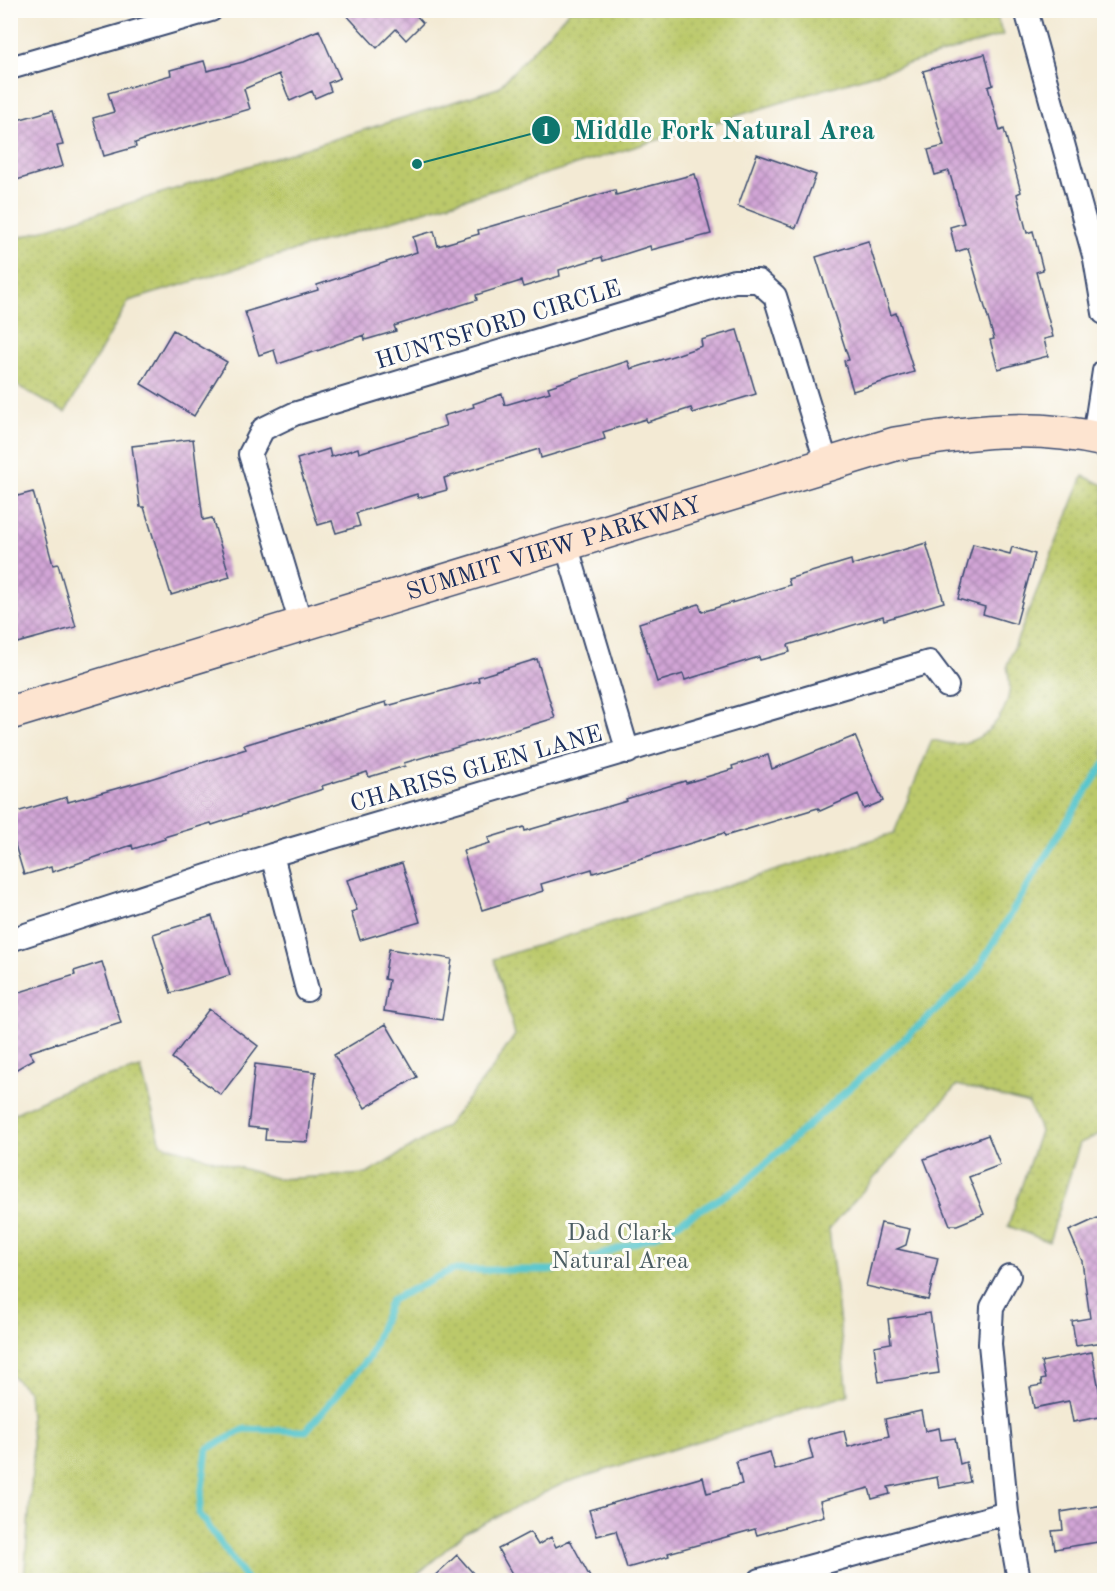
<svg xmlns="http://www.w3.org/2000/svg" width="1115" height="1591" viewBox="0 0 1115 1591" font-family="'Old Standard TT',serif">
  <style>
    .grass { fill: url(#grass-dots); stroke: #6b7c64; stroke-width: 1.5 }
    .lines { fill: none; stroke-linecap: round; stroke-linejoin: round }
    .stream { stroke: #59c6cd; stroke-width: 7 }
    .building { fill: url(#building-cross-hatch) }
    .street-casing { stroke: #3b4b70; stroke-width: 26 }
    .secondary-casing { stroke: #3b4b70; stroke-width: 36 }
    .street { stroke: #fff; stroke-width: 22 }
    .secondary { stroke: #fde4d0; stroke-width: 33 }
    .labels { text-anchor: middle; stroke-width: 6; stroke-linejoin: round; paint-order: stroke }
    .street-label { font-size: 24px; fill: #1b2f5e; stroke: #fdfcf7 }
    .park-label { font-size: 24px; fill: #4b5d62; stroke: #fdfcf7 }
    .leader { fill: none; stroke: #0f766e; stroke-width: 2 }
    .callout-dot { fill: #0f766e; stroke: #fdfcf7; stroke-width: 2 }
    .mark-label { font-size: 18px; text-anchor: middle; font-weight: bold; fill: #fff }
    .callout-label { font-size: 26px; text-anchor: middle; font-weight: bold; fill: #0f766e; stroke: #fdfcf7; stroke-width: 6; stroke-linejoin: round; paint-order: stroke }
  </style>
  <defs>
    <pattern id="grass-dots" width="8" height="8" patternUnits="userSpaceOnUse" patternTransform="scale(1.5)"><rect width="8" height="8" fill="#bbc96b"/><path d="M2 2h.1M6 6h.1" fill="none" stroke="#a0ad5f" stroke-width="1.8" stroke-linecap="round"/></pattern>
    <pattern id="building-cross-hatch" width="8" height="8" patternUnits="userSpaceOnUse" patternTransform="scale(1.5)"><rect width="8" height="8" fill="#d2a5d6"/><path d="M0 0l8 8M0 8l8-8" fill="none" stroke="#aa87b1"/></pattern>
  </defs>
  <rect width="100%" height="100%" fill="#fdfcf7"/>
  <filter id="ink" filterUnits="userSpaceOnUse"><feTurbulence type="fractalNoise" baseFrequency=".0167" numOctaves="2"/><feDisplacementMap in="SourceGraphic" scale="12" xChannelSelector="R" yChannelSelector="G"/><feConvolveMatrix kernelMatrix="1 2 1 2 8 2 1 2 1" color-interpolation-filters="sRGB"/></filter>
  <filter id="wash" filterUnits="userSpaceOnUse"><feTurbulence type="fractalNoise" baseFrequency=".008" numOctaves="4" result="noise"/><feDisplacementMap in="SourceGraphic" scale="24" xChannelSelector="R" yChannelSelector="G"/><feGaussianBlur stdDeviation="1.35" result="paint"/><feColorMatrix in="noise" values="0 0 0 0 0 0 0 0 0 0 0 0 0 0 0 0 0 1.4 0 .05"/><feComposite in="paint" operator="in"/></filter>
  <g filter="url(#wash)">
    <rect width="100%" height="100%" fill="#f3ead4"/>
    <!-- grass -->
    <path class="grass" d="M570 10 995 11 1003 35 129 301 65 413 11 382V240L498 88Z
      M1083 476 1104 485V1132L1080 1143 1049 1242 1008 1226 1040 1131 1029 1104 957 1085 829 1229 848 1395 564 1483 466 1532 411 1580H24L33 1459 28 1391 11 1375 10 1287 13 1283 10 1267 11 1115 70 1087 141 1068 161 1144 278 1179 367 1174 446 1126 492 1069 515 1035 494 959 894 833 932 740C939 741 948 744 955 744 983 743 1005 718 1009 693 1011 684 1008 674 1007 665Z"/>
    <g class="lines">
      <!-- stream -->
      <path class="stream" d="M247 1580 199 1513 207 1449 245 1429 306 1431 369 1357 391 1300 452 1270H555L658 1235 742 1185 973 977 1063 827 1104 764"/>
    </g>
    <g id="blocks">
      <!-- building -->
      <path class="building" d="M342 10H416L414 13 423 23 406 40 396 29 377 48Z
        M319 30 340 78 328 83 331 91 315 98 312 91 290 101 279 74 244 89 250 109 155 136 135 143 136 147 104 156 93 118 114 112 108 93 171 75 170 70 204 61 207 71 243 62Z
        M985 54 993 85 988 87 1000 131 1004 129 1021 192 1017 194 1027 233 1033 231 1043 270 1036 272 1053 337 1044 339 1048 356 998 369 990 340 994 339 968 248 956 252 950 227 964 223 949 171 935 175 928 150 944 146 923 71Z
        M53 110 63 145 57 146 63 166 10 182V122Z
        M757 154 816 175 796 228 738 206Z
        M695 174 711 234 651 250 650 246 603 261 602 257 559 270 560 276 523 287 521 281 476 295 477 300 394 326 396 331 365 340 364 335 278 364 274 350 259 355 245 312 318 290 317 285 417 252 413 237 434 231 438 246 479 234 478 230 615 190 616 195Z
        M868 241 891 315 896 313 914 372 853 391 844 361 849 360 816 257Z
        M173 330 227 362 194 416 141 384Z
        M737 330 756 394 693 413 691 408 647 422 646 419 603 432 605 439 541 458 539 449 444 478 447 490 418 498 417 494 356 513 360 526 336 533 332 521 318 525 297 459 329 449 331 457 358 448 359 453 446 426 443 416 474 407 473 404 502 394 505 405 550 392 548 387 628 361 631 369 676 355 702 346 701 340Z
        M193 439 203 520 212 518 230 577 171 595 144 507H140L132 446Z
        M33 492 53 565 58 564 76 627 17 643 10 620V498Z
        M926 543 944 602 884 620 883 616 788 645 790 652 760 660 759 657 685 680 683 674 657 682 639 623 699 604 702 612 790 585 788 579 851 560 852 565Z
        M973 544 1010 554 1012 547 1035 554 1016 624 983 614 985 607 958 599Z
        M537 659 555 718 404 763 405 766 369 777 367 772 322 786 323 789 212 825 211 823 164 837 165 839 133 849 132 845 52 872 51 867 24 875 10 828V814L67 797 68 802 147 780 246 749 244 745 386 702 387 706 479 681 478 677Z
        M855 736 883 801 864 809 858 794 820 811 818 808 725 836 724 833 593 873 592 869 541 884 543 891 482 910 463 851 490 843 488 838 524 827 525 831 627 801 626 799 685 781 686 783 733 769 732 766 768 755 772 769Z
        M402 863 420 922 360 940 351 912 357 910 347 880Z
        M212 916 230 975 171 993 153 934Z
        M389 949 452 959 442 1020 384 1011 389 980 384 979Z
        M102 962 121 1023 29 1052 34 1059 10 1073V995L75 975 74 971Z
        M209 1009 258 1046 221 1095 172 1058Z
        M386 1024 417 1077 365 1108 334 1055Z
        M255 1064 316 1072 308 1142 265 1140 266 1129 248 1127Z
        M988 1135 1000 1165 969 1177 984 1214 957 1225H950L924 1159Z
        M1104 1215V1342L1076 1346 1072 1321 1090 1318 1082 1261 1069 1231Z
        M881 1223 910 1229 906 1245 897 1249 938 1258 928 1300 866 1286Z
        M930 1313 939 1373 879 1382 874 1346 891 1343 888 1319Z
        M1092 1352 1104 1416 1073 1422 1069 1401 1034 1408 1030 1387 1042 1385 1041 1380 1045 1379 1041 1362Z
        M921 1411 925 1431 939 1428 941 1440 955 1438 960 1464 966 1462 970 1482 939 1488 937 1477 888 1487 890 1494 872 1499 869 1488 820 1501 824 1516 757 1535 755 1529 668 1553 669 1556 627 1568 616 1531 597 1536 589 1510 703 1477 707 1493 742 1484 736 1461 770 1452 775 1470 813 1459 808 1440 844 1431 848 1447 889 1436 885 1419Z
        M1104 1505V1541L1055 1549 1052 1531 1063 1530 1061 1512Z
        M530 1532 538 1545 551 1537 556 1547 570 1540 592 1581H516L498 1549Z
        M457 1555 480 1581H429Z"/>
    </g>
  </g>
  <g filter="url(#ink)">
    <use href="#blocks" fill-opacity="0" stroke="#3b4b70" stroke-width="1.5"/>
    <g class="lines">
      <defs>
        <path id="street" d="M1026 10 1095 259 1104 313
          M10 68 211 10
          M1094 437 1104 371
          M566 544 628 752
          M301 624 250 454 263 429 294 414 734 281H758L775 296 827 464
          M272 855 307 990
          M10 940 272 855 929 662 947 686
          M1009 1276 992 1307 990 1344 1007 1513 1019 1580
          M760 1580 1007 1513"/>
        <g id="secondary">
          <path id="s1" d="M10 713 895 444C967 432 1032 423 1104 440"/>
        </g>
      </defs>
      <!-- street casing -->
      <use href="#street" class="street-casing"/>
      <!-- secondary casing -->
      <use href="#secondary" class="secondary-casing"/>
      <!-- street -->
      <use href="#street" class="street"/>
      <!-- secondary -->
      <use href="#secondary" class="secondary"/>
    </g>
  </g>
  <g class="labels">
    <!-- street labels -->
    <g class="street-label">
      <text transform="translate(498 324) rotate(-17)" y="8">HUNTSFORD CIRCLE</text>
      <text dy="8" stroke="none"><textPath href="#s1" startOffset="568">SUMMIT VIEW PARKWAY</textPath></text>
      <text transform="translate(476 768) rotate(-16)" y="8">CHARISS GLEN LANE</text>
    </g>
    <!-- park labels -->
    <g class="park-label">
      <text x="620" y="1240">Dad Clark<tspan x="620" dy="28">Natural Area</tspan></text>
    </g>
  </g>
  <!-- callouts -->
  <path class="leader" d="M417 164L546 130"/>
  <g class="callout-dot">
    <circle cx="417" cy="164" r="6"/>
    <circle cx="546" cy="130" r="15"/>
  </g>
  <g class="mark-label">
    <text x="546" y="136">1</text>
  </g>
  <g class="callout-label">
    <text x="724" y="139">Middle Fork Natural Area</text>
  </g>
  <!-- margin -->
  <rect width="1115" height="1591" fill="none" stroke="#fdfcf7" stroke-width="36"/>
</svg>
